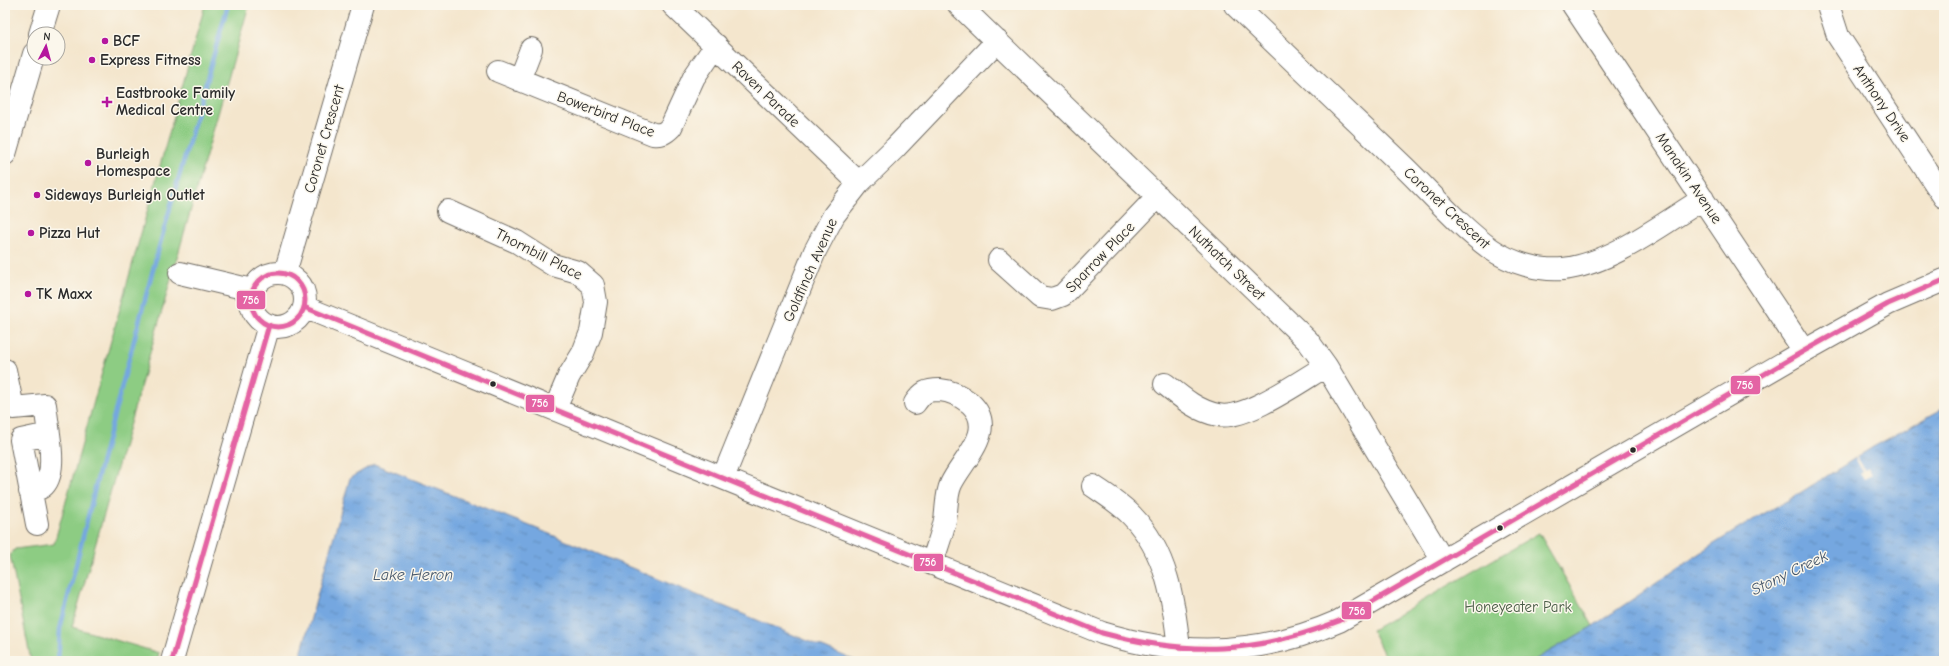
<svg xmlns="http://www.w3.org/2000/svg" width="1949" height="666" viewBox="0 0 1949 666" font-family="'Comic Neue',sans-serif">
  <style>
    .green { fill: #8dcc83; stroke: #5c7c57 }
    .water { fill: url(#water-ripples); stroke: #506986 }
    .pier { fill: #f4e6cd }
    .lines { fill: none; stroke-linecap: round; stroke-linejoin: round }
    .stream { stroke: #74a7e0; stroke-width: 4.5 }
    .minor-casing { stroke: #716c64; stroke-width: 24 }
    .minor { stroke: #fff; stroke-width: 22 }
    .bus-1-casing { stroke: #fbf7ec; stroke-width: 8 }
    .bus-1 { stroke: #e463a4; stroke-width: 5 }
    .poi-dot { fill: #b5179e; stroke: #fbf7ec; stroke-width: 1.5 }
    .bus-dot { fill: #2b2b2b; stroke: #fbf7ec; stroke-width: 1.5 }
    .labels { text-anchor: middle; stroke-width: 3; stroke-linejoin: round; paint-order: stroke }
    .poi-label { font-size: 15px; font-weight: bold; fill: #2b2b2b; stroke: #fbf7ec; text-anchor: start }
    .street-label { font-size: 15px; fill: #2b2b2b; stroke: #fbf7ec }
    .park-label { font-size: 15px; fill: #485b45; stroke: #fbf7ec }
    .water-label { font-size: 16px; font-style: italic; fill: #45566a; stroke: #fbf7ec }
    .line-badge { stroke: #fbf7ec; stroke-width: 1.5 }
    .badge-label { font-size: 11px; text-anchor: middle; font-weight: bold; fill: #fff }
  </style>
  <defs>
    <pattern id="water-ripples" width="26" height="14" patternUnits="userSpaceOnUse"><rect width="26" height="14" fill="#74a7e0"/><path d="M2 4q2-2 4 0t4 0M15 11q2-2 4 0t4 0" fill="none" stroke="#5f88b6"/></pattern>
  </defs>
  <rect width="100%" height="100%" fill="#fbf7ec"/>
  <filter id="ink" filterUnits="userSpaceOnUse"><feTurbulence type="fractalNoise" baseFrequency=".025" numOctaves="2"/><feDisplacementMap in="SourceGraphic" scale="8" xChannelSelector="R" yChannelSelector="G"/><feConvolveMatrix kernelMatrix="1 2 1 2 8 2 1 2 1" color-interpolation-filters="sRGB"/></filter>
  <filter id="wash" filterUnits="userSpaceOnUse"><feTurbulence type="fractalNoise" baseFrequency=".012" numOctaves="4" result="noise"/><feDisplacementMap in="SourceGraphic" scale="16" xChannelSelector="R" yChannelSelector="G"/><feGaussianBlur stdDeviation="0.9" result="paint"/><feColorMatrix in="noise" values="0 0 0 0 0 0 0 0 0 0 0 0 0 0 0 0 0 1.4 0 .05"/><feComposite in="paint" operator="in"/></filter>
  <g filter="url(#wash)">
    <rect width="100%" height="100%" fill="#f4e6cd"/>
    <!-- green -->
    <path class="green" d="M205 5H249L72 627 159 653 157 661H31L10 555 15 549 54 544Z
      M1539 533 1593 626 1533 661H1387L1372 630Z"/>
    <!-- water -->
    <path class="water" d="M1944 408V661H1533L1593 626 1714 544 1756 518 1792 498 1873 447Z
      M374 464 540 530 856 661H299L350 478Z"/>
    <!-- pier -->
    <path class="pier" d="M1857 457 1865 470 1868 468 1872 475 1864 479 1860 474 1863 472 1855 458Z"/>
    <g class="lines">
      <!-- stream -->
      <path class="stream" d="M58 661 60 629 102 460 159 247 228 5"/>
    </g>
  </g>
  <g filter="url(#ink)">
    <g class="lines">
      <defs>
        <path id="minor" d="M673 5 859 183
          M959 5 1308 341 1326 366 1443 561
          M1235 5C1291 59 1347 113 1403 166 1430 192 1461 228 1491 249 1511 263 1539 271 1563 269 1611 264 1662 224 1703 199
          M1573 5 1804 351
          M1828 5 1838 36 1944 197
          M40 34 49 5
          M498 71 653 134C662 135 665 133 671 127L694 77 716 45
          M519 80 531 49
          M5 154 34 54
          M448 211 517 242 553 265 578 272 593 285 596 302 591 332 583 353 569 376 555 409
          M999 260 1040 297 1052 299 1063 295 1158 196
          M180 273 252 290
          M285 273 363 5
          M251 300a27 27 0 1 1 54 0a27 27 0 1 1-54 0Z
          M304 307 1102 633C1182 658 1262 655 1339 621L1804 351 1888 304 1944 280
          M5 370 13 408 45 405 49 434 21 440 37 524
          M1165 384C1181 397 1197 411 1218 415 1245 421 1302 380 1326 366
          M915 403C923 392 926 390 940 390 952 391 961 396 970 403 999 430 962 460 951 484 946 495 947 508 945 520 942 535 936 549 932 564
          M723 478 815 251 834 215 859 183 895 148 997 41
          M1093 486C1106 495 1121 504 1132 516 1167 552 1174 601 1179 649
          M30 491C34 490 39 489 42 487 55 477 51 448 49 434
          M172 661 269 325"/>
      </defs>
      <!-- minor casing -->
      <use href="#minor" class="minor-casing"/>
      <!-- minor -->
      <use href="#minor" class="minor"/>
      <defs>
        <path id="bus-1" d="M251 300a27 27 0 1 1 54 0a27 27 0 1 1-54 0Z
          M304 307 1102 633C1189 656 1255 654 1339 621L1804 351 1888 304 1944 280
          M172 661 269 325"/>
      </defs>
      <!-- bus-1 casing -->
      <use href="#bus-1" class="bus-1-casing"/>
      <!-- bus-1 -->
      <use href="#bus-1" class="bus-1"/>
    </g>
  </g>
  <!-- markers -->
  <g class="poi-dot">
    <circle cx="105" cy="41" r="4"/>
    <circle cx="92" cy="60" r="4"/>
    <path d="M105 96h4v4h4v4h-4v4h-4v-4h-4v-4h4z"/>
    <circle cx="88" cy="163" r="4"/>
    <circle cx="37" cy="195" r="4"/>
    <circle cx="31" cy="233" r="4"/>
    <circle cx="28" cy="294" r="4"/>
  </g>
  <g class="bus-dot">
    <circle cx="493" cy="384" r="3.5"/>
    <circle cx="1633" cy="450" r="3.5"/>
    <circle cx="1500" cy="528" r="3.5"/>
  </g>
  <g class="labels">
    <!-- poi labels -->
    <g class="poi-label">
      <text x="113" y="46">BCF</text>
      <text x="100" y="65">Express Fitness</text>
      <text x="116" y="98">Eastbrooke Family<tspan x="116" dy="17">Medical Centre</tspan></text>
      <text x="96" y="159">Burleigh<tspan x="96" dy="17">Homespace</tspan></text>
      <text x="45" y="200">Sideways Burleigh Outlet</text>
      <text x="39" y="238">Pizza Hut</text>
      <text x="36" y="299">TK Maxx</text>
    </g>
    <!-- street labels -->
    <g class="street-label">
      <text transform="translate(766 94) rotate(44)" y="5">Raven Parade</text>
      <text transform="translate(1882 103) rotate(56)" y="5">Anthony Drive</text>
      <text transform="translate(606 114) rotate(21)" y="5">Bowerbird Place</text>
      <text transform="translate(324 139) rotate(-74)" y="5">Coronet Crescent</text>
      <text transform="translate(1689 178) rotate(56)" y="5">Manakin Avenue</text>
      <text transform="translate(1447 208) rotate(43)" y="5">Coronet Crescent</text>
      <text transform="translate(539 254) rotate(27)" y="5">Thornbill Place</text>
      <text transform="translate(1100 257) rotate(-46)" y="5">Sparrow Place</text>
      <text transform="translate(1227 263) rotate(44)" y="5">Nuthatch Street</text>
      <text transform="translate(810 270) rotate(-66)" y="5">Goldfinch Avenue</text>
    </g>
    <!-- park labels -->
    <g class="park-label">
      <text x="1518" y="612">Honeyeater Park</text>
    </g>
    <!-- water labels -->
    <g class="water-label">
      <text transform="translate(1789 572) rotate(-26)" y="6">Stony Creek</text>
      <text x="413" y="580">Lake Heron</text>
    </g>
  </g>
  <g class="line-badge">
    <rect x="236" y="290" width="30" height="20" rx="4" fill="#e463a4"/>
    <rect x="1730" y="375" width="31" height="20" rx="4" fill="#e463a4"/>
    <rect x="525" y="394" width="30" height="19" rx="4" fill="#e463a4"/>
    <rect x="913" y="553" width="31" height="19" rx="4" fill="#e463a4"/>
    <rect x="1341" y="601" width="31" height="19" rx="4" fill="#e463a4"/>
  </g>
  <g class="badge-label">
    <text x="251" y="304">756</text>
    <text x="1745" y="389">756</text>
    <text x="540" y="407">756</text>
    <text x="928" y="566">756</text>
    <text x="1357" y="615">756</text>
  </g>
  <!-- margin -->
  <rect width="1949" height="666" fill="none" stroke="#fbf7ec" stroke-width="20"/>
  <!-- north arrow -->
  <g transform="translate(46 46) rotate(6)"><circle r="19" fill="#fbf7ec" stroke="#a8a59f"/>
  <path d="M0-3L7 15L0 10L-7 15Z" fill="#b5179e"/>
  <text y="-6" font-size="11" font-weight="bold" text-anchor="middle" fill="#2b2b2b">N</text>
  </g>
</svg>
